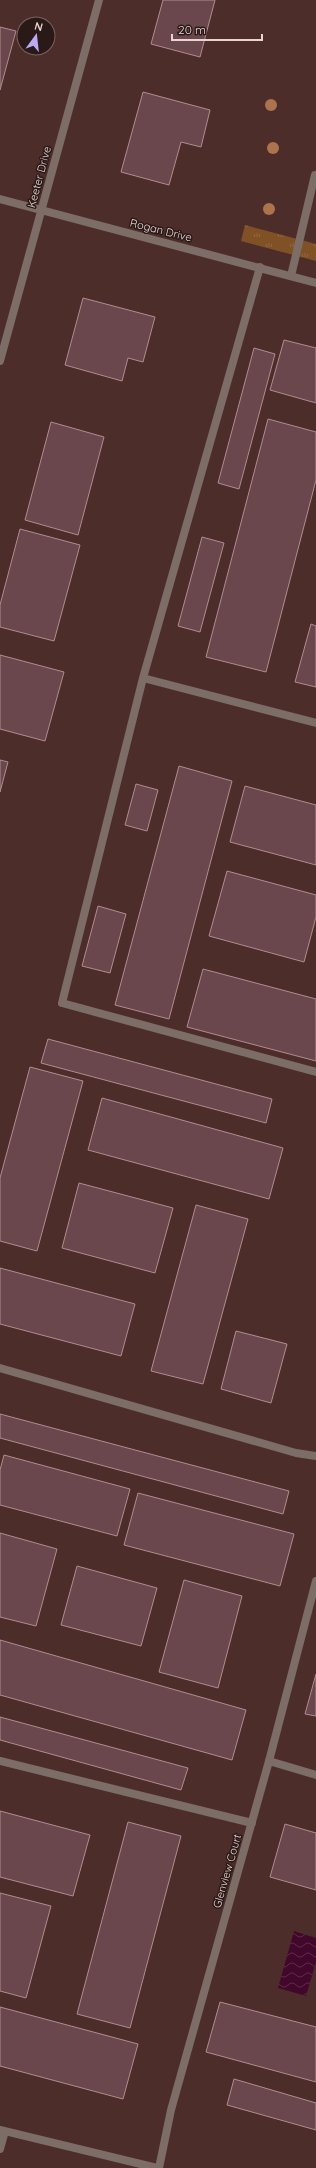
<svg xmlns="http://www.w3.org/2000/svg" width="316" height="2168" viewBox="0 0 316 2168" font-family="Quicksand,sans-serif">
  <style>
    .grass { fill: url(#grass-tufts) }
    .water { fill: url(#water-waves) }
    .building { fill: #6a474d; stroke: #b28b91 }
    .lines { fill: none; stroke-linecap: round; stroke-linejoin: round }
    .service { stroke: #7c6d67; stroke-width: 8 }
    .minor { stroke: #7c6d67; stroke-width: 8 }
    .tree { fill: #ac734c }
    .labels { text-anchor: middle; stroke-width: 3; stroke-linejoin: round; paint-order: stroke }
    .street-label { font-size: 11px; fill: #ead4d2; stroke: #291a18 }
  </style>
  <defs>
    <pattern id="grass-tufts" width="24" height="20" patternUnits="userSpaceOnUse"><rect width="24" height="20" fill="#7f5125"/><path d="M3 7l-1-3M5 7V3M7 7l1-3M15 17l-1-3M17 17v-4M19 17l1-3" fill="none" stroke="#916944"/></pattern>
    <pattern id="water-waves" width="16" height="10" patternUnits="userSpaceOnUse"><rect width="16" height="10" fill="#42082b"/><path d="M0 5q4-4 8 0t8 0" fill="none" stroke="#5d2b49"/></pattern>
  </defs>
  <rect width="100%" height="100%" fill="#4d2d2a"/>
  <!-- grass -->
  <path class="grass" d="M245 225 316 244V261L241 241Z"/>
  <!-- water -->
  <path class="water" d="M294 1931 316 1938V1962L306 1996 278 1988Z"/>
  <!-- building -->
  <path class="building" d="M163 0H215L200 57 151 44Z
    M0 27 16 31 0 90Z
    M143 92 210 110 201 147 181 142 169 185 121 172Z
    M83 298 155 317 143 362 128 358 122 381 65 365Z
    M284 340 316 348V403L270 390Z
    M254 348 275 354 239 489 218 483Z
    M268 419 316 432V480L266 672 206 657Z
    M51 422 104 437 78 535 25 520Z
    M20 529 80 545 54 641 0 627V605Z
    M202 537 224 543 200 632 178 626Z
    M311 624 316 626V687L295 682Z
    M0 655 64 672 45 741 0 729Z
    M0 760 8 762 0 792Z
    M179 766 232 781 169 1019 115 1005Z
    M136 784 158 790 147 831 125 825Z
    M245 786 316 805V865L230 842Z
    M227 871 316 895V917L304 962 209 936Z
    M98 906 126 914 110 973 82 966Z
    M203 969 316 999V1061L187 1027Z
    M48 1039 272 1099 266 1123 41 1063Z
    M30 1067 83 1081 37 1251 0 1241V1178Z
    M102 1098 283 1148 269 1199 88 1150Z
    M79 1183 173 1208 155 1273 62 1248Z
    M196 1205 248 1219 203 1384 151 1371Z
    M0 1268 135 1304 121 1356 0 1324Z
    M236 1331 287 1344 271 1403 221 1389Z
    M0 1414 289 1491 283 1514 0 1438Z
    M4 1455 130 1489 117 1536 0 1505V1470Z
    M138 1493 294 1534 280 1586 124 1545Z
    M0 1533 57 1549 36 1626 0 1617Z
    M77 1566 157 1588 141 1646 61 1625Z
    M184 1580 242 1596 218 1688 159 1672Z
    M0 1640 246 1710 232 1760 0 1695Z
    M316 1674V1716L305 1714Z
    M0 1717 188 1768 181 1790 0 1740Z
    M0 1811 90 1835 73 1896 0 1877Z
    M128 1822 181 1836 130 2028 77 2014Z
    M285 1824 316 1833V1890L270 1877Z
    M0 1893 51 1906 26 1998 0 1991Z
    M220 2002 316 2027V2082L206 2052Z
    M0 2007 138 2044 123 2099 0 2066Z
    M234 2079 316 2103V2130L227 2105Z"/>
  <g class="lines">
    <!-- service -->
    <path class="service" d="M291 276 315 175
      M143 678 260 267
      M316 723 143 678 62 1003 316 1072
      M0 1368 296 1453 316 1456
      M0 1761 252 1823
      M269 1761 316 1775
      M0 2130 157 2168
      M0 2149 5 2131"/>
    <!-- minor -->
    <path class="minor" d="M0 199 316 283
      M0 361 99 0
      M159 2168 171 2110 269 1761 316 1581"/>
  </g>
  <!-- trees -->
  <g class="tree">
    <circle cx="271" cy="105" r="6"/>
    <circle cx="273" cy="148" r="6"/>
    <circle cx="269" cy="209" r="6"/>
  </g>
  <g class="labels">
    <!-- street labels -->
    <g class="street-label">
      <text transform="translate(39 177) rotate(-75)" y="4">Keeter Drive</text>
      <text transform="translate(161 230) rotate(14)" y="4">Rogan Drive</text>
      <text transform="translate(227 1871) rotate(-74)" y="4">Glenview Court</text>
    </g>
  </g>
  <!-- north arrow -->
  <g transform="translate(36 36) rotate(15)"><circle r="19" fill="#291a18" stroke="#766462"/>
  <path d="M0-3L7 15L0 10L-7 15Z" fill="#bca9f5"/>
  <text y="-6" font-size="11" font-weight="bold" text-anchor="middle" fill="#ead4d2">N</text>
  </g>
  <!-- scale -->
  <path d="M172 34v6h90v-6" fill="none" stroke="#ead4d2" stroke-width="2"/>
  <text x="178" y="34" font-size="12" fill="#ead4d2" stroke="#291a18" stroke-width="3" paint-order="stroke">20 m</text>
</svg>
